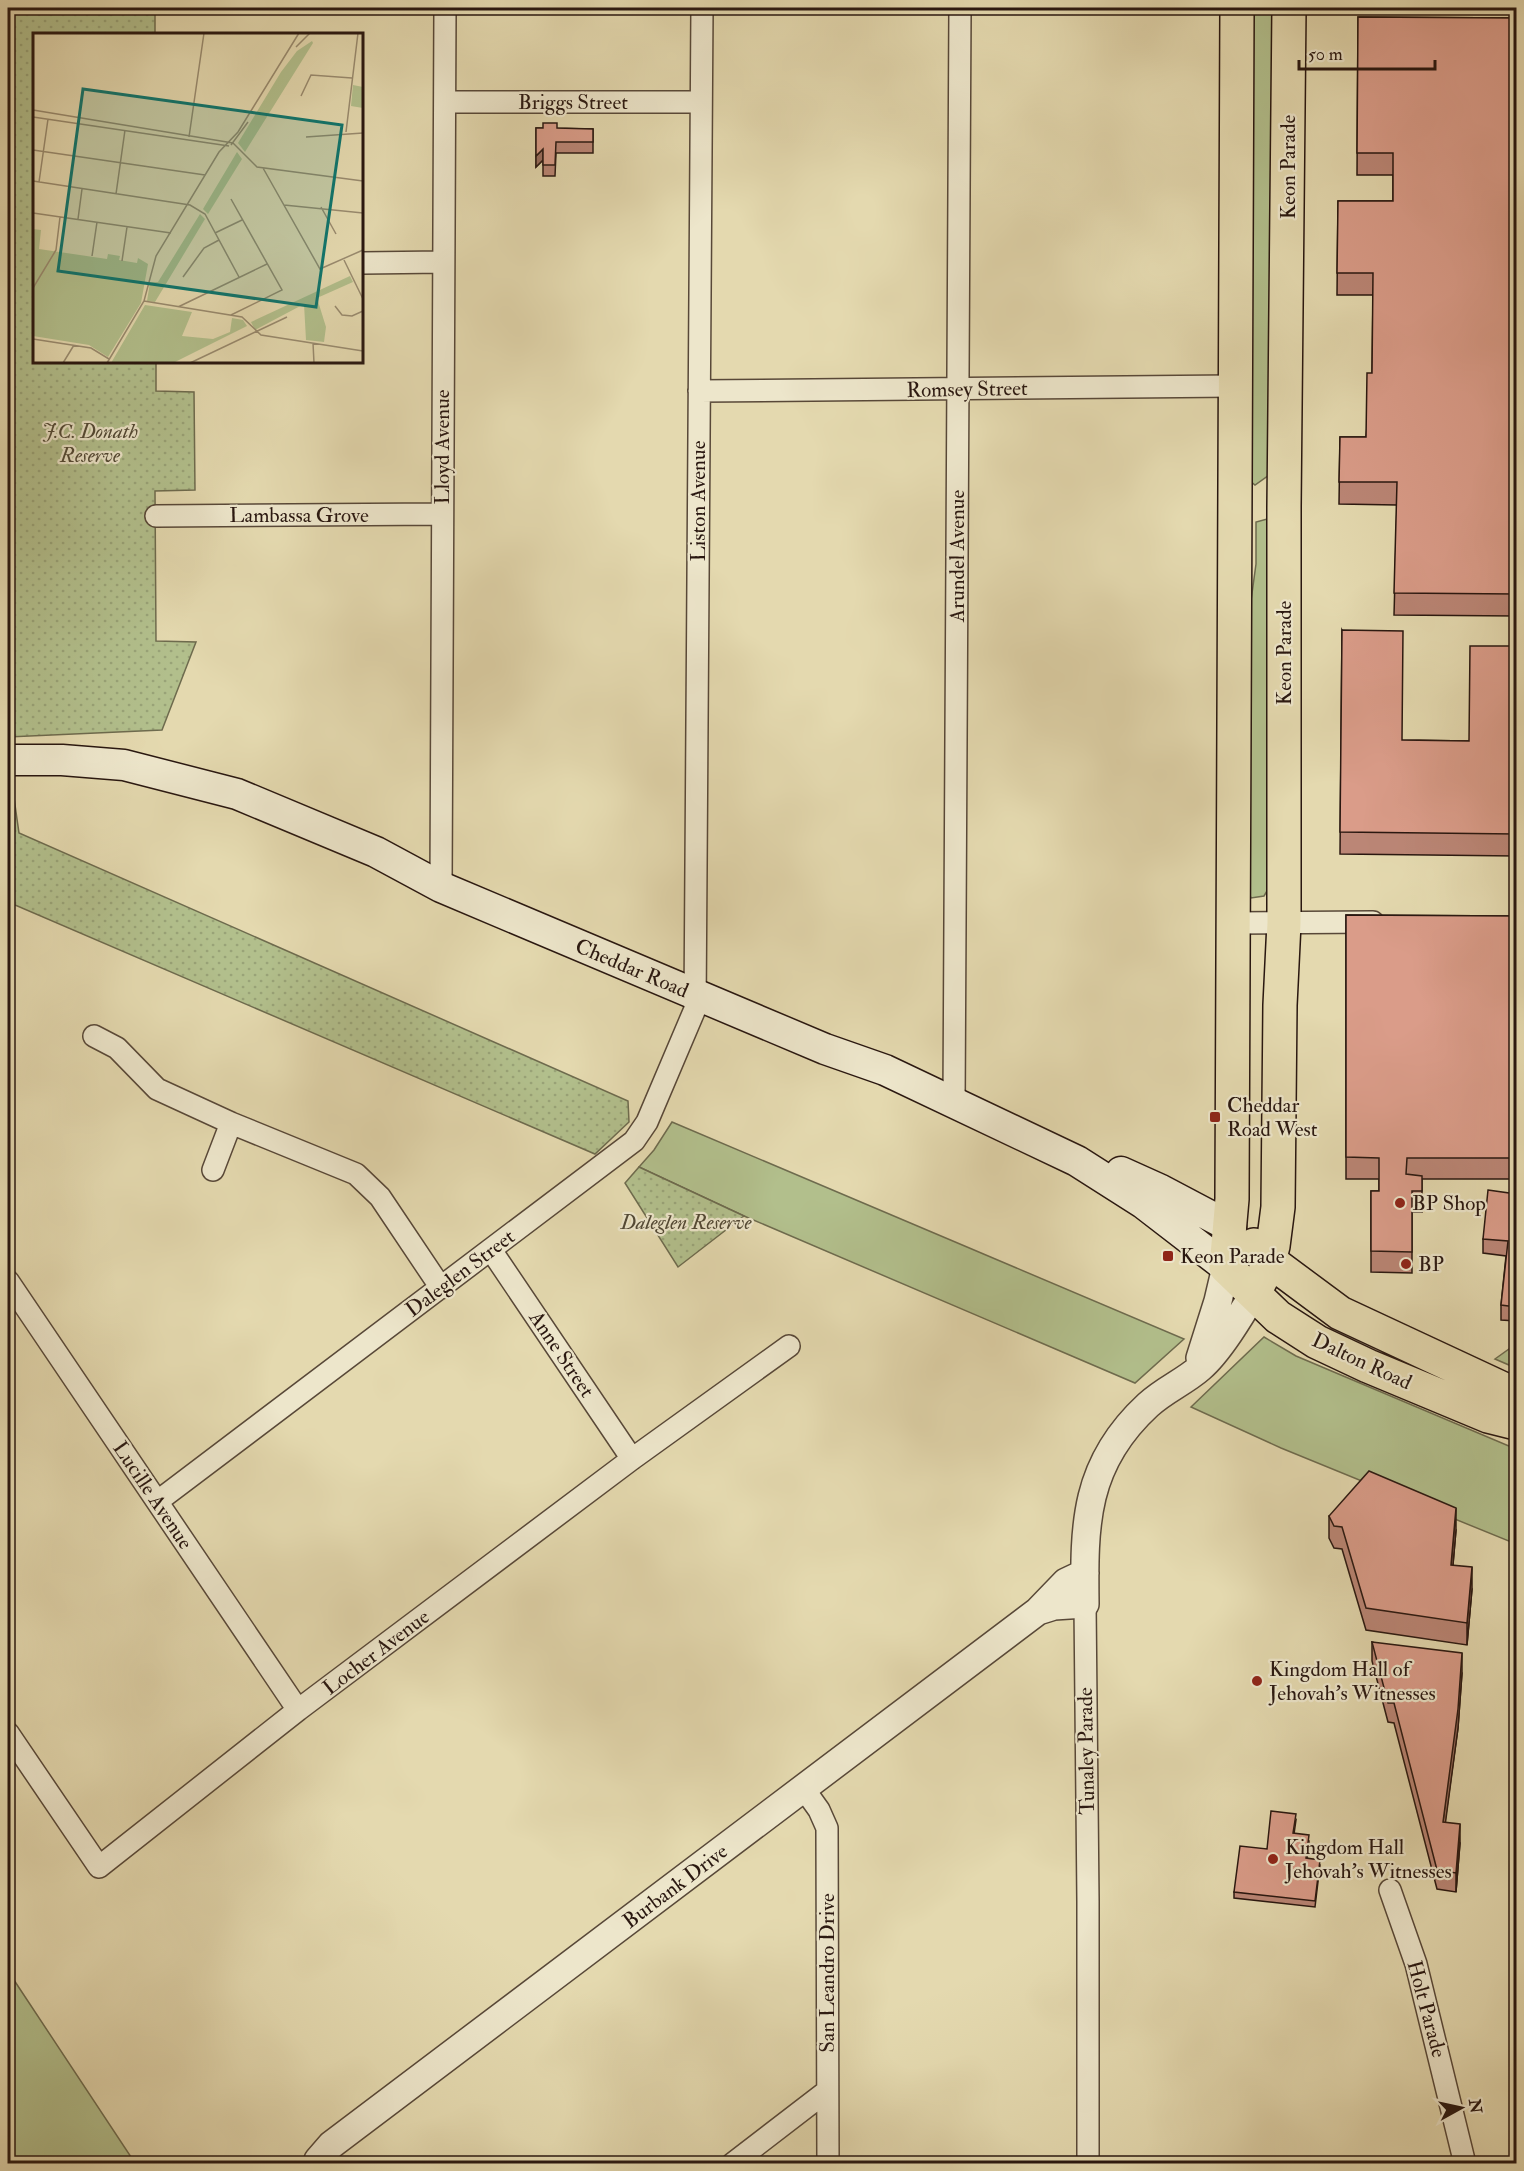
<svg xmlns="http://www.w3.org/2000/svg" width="1524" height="2171" viewBox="0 0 1524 2171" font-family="'IM FELL Double Pica',serif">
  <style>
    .green { fill: #b2bf8c; stroke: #6e6b4e; stroke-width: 1.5 }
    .park { fill: url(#park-dots); stroke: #6e6b4e; stroke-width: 1.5 }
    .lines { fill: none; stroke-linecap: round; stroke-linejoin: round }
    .minor-casing { stroke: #584838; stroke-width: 24 }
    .tertiary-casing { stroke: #584838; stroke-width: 30 }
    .secondary-casing { stroke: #291710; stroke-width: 33 }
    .primary-casing { stroke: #291710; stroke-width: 36 }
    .minor { stroke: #ede6cb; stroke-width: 21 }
    .tertiary { stroke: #ede6cb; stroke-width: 27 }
    .secondary { stroke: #ede6cb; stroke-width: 30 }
    .primary { stroke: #e4d9af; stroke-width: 33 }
    .wall { fill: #bb8676; stroke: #291710; stroke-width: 1.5 }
    .shaded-wall { fill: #996d60; stroke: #291710; stroke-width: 1.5 }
    .building { fill: #da9c89; stroke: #291710; stroke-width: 1.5 }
    .poi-dot { fill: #8f2418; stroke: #ede6cb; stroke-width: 2 }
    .labels { text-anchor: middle; stroke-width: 4.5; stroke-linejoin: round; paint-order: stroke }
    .street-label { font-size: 21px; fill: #291710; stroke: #ede6cb }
    .park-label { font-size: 21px; font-style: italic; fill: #524935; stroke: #ede6cb }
    .poi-label { font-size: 21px; fill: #291710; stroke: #ede6cb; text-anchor: start }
    .inset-road { fill: none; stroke: #998b6f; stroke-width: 1.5 }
    .view { fill: #0f766e; fill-opacity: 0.15; stroke: #0f766e; stroke-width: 3 }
    .inset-edge { fill: none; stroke: #291710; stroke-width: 3 }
  </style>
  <defs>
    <pattern id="park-dots" width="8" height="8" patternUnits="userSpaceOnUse" patternTransform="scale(1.5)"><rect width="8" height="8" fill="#b2bf8c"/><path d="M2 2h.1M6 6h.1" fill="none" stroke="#99a378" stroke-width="1.8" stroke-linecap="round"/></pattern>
  </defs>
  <rect width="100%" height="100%" fill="#e4d9af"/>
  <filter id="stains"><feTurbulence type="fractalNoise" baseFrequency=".00333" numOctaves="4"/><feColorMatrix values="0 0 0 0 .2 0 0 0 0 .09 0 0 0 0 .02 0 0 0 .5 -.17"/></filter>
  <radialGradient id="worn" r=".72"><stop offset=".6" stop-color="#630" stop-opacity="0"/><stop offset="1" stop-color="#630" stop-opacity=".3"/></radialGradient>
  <!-- green -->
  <path class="green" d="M1250 8H1276L1274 376 1268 417 1269 475 1255 485 1249 480Z
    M1271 518 1275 785 1267 822V891L1264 896 1251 898 1247 887V630L1256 564V522Z
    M672 1122 1184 1339 1135 1383 744 1216 639 1167 654 1150Z
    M1264 1337 1296 1356 1516 1449V1544L1281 1448 1191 1407Z
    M1516 1344V1368L1495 1359Z
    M8 1971 135 2163H77L75 2160 67 2163H8V2070L10 2069 8 2064Z"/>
  <!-- park -->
  <path class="park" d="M8 8H155V34H34V362H156V391L194 392 195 490 155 491 156 641 196 642 162 730 8 737Z
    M8 770H10L19 833 628 1101 629 1122 595 1154 8 902Z
    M639 1167 744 1216 678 1267 625 1183Z"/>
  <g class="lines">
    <defs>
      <path id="minor" d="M445 102H700
        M362 263 443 262
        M699 391 1234 386
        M156 516 442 514
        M441 887 445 8
        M1233 923 1373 922
        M94 1036 117 1048 157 1089 231 1123 356 1174 380 1197 441 1288
        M954 1104 960 8
        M213 1170 231 1123
        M491 1250 632 1459
        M8 1281 298 1710
        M158 1501 634 1141 647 1122 695 1009 702 8
        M1085 1604 1088 1901V2164
        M8 1733 99 1867 298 1710 632 1459 789 1346
        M804 1789 819 1810 827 1828 828 2164
        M1390 1890 1416 1964 1465 2164
        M732 2164 827 2091"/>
      <path id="tertiary" d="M1200 1358 1218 1301 1226 1267
        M1038 1611 1054 1606 1085 1604C1084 1524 1084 1464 1148 1405 1164 1390 1184 1382 1200 1368 1219 1352 1241 1315 1254 1293
        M317 2164 318 2160 331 2145 1038 1611 1066 1582 1085 1573"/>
      <path id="secondary" d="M8 760H62L124 765 237 794 376 852 441 887 825 1049 885 1070 1077 1161 1143 1203 1226 1267
        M1121 1172 1161 1190 1231 1227"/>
      <path id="primary" d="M1237 8 1232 1199 1226 1267 1278 1317 1317 1342 1368 1366 1488 1416 1516 1423
        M1254 1245 1278 1267 1340 1313 1516 1395
        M1254 1293 1267 1268 1273 1246 1278 1207 1280 1005 1284 923V507L1289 8"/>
    </defs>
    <!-- minor casing -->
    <use href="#minor" class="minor-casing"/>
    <!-- tertiary casing -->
    <use href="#tertiary" class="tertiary-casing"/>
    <!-- secondary casing -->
    <use href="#secondary" class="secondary-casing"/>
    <!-- primary casing -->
    <use href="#primary" class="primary-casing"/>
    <!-- minor -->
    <use href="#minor" class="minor"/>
    <!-- tertiary -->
    <use href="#tertiary" class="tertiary"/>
    <!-- secondary -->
    <use href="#secondary" class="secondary"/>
    <!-- primary -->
    <use href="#primary" class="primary"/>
  </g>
  <!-- wall -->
  <path class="wall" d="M1358 17 1516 18V616L1394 615 1397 505 1339 504 1340 437H1366L1372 373 1373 295H1337L1338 201H1393V175H1357Z
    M536 128 593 129V153H556L555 176H543V160L536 167Z
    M1342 630 1402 740 1469 741 1516 646V856L1340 854Z
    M1346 915 1516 916V1179H1422V1212H1412V1273L1371 1272V1191H1379V1179H1346Z
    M1516 1194V1321L1501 1320V1305L1506 1256 1483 1253V1239Z
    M1329 1516 1456 1530 1453 1565 1472 1589 1467 1645 1366 1630 1342 1549 1334 1548 1329 1538Z
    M1372 1642 1462 1673 1458 1728 1445 1822 1460 1843 1456 1892 1437 1889 1394 1723 1388 1722 1372 1661Z
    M1296 1820 1294 1834 1309 1841 1307 1858 1320 1865 1315 1907 1234 1898V1892L1267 1849Z"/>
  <!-- shaded-wall -->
  <path class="shaded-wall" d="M543 149V160L536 167V156Z
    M1456 1508V1530L1451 1587V1565Z
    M1472 1567V1589L1467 1645V1623Z
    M1462 1653V1673L1458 1728 1443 1841V1822Z
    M1460 1824V1843L1456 1892V1873Z"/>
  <!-- building -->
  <path class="building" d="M1358 17 1516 18V594L1394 593 1397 482H1339L1340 437H1366L1367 373H1372L1373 273H1337L1338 201H1393V153H1357Z
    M543 123H557V128L593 129V142H556L555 165H543V149L536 156V128H543Z
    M1342 630 1403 631 1402 740 1469 741 1470 646H1516V834L1340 832Z
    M1346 915 1516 916V1158H1407L1406 1174 1422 1176V1191H1412V1252L1371 1251V1191H1379V1158L1346 1157Z
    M1488 1190 1516 1194V1307L1501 1305 1508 1241 1483 1239Z
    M1369 1471 1456 1508 1451 1565 1472 1567 1467 1623 1366 1608 1342 1527 1334 1526 1329 1516Z
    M1372 1642 1462 1653 1458 1709 1443 1822 1460 1824 1456 1873 1437 1870 1394 1703H1388Z
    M1271 1811 1296 1814 1293 1833 1309 1835 1306 1858 1320 1860 1315 1901 1234 1892 1240 1846 1267 1849Z"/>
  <!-- markers -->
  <g class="poi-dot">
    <rect x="1209" y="1111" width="12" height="12" rx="3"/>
    <circle cx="1400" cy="1203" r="6"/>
    <rect x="1162" y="1250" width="12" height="12" rx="3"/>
    <circle cx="1406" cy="1264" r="6"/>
    <circle cx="1257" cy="1681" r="6"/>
    <circle cx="1273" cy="1859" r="6"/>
  </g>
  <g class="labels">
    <!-- street labels -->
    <g class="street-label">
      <text x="573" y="109">Briggs Street</text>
      <text transform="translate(1288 167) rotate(-90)" y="7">Keon Parade</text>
      <text transform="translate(967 389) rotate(-1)" y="7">Romsey Street</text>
      <text transform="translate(442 447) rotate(-90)" y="7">Lloyd Avenue</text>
      <text transform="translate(698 501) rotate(-90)" y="7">Liston Avenue</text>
      <text x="299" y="522">Lambassa Grove</text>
      <text transform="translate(957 556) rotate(-90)" y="7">Arundel Avenue</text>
      <text transform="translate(1284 653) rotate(-90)" y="7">Keon Parade</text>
      <text transform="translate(632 968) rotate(23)" y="7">Cheddar Road</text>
      <text transform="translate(460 1273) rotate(-37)" y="7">Daleglen Street</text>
      <text transform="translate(562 1354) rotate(56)" y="7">Anne Street</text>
      <text transform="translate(1362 1361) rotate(25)" y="7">Dalton Road</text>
      <text transform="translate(153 1495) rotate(56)" y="7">Lucille Avenue</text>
      <text transform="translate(376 1652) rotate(-37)" y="7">Locher Avenue</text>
      <text transform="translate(1086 1751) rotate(-91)" y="7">Tunaley Parade</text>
      <text transform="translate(675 1886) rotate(-37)" y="7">Burbank Drive</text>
      <text transform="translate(827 1973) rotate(-90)" y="7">San Leandro Drive</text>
      <text transform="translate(1427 2009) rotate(75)" y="7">Holt Parade</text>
    </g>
    <!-- park labels -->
    <g class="park-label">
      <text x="90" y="438">J.C. Donath<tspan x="90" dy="24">Reserve</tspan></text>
      <text x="686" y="1229">Daleglen Reserve</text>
    </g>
    <!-- poi labels -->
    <g class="poi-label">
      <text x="1227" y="1112">Cheddar<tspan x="1227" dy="24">Road West</tspan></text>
      <text x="1412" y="1210">BP Shop</text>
      <text x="1180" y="1263">Keon Parade</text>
      <text x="1418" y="1271">BP</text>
      <text x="1269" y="1676">Kingdom Hall of<tspan x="1269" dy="24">Jehovah's Witnesses</tspan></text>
      <text x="1285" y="1854">Kingdom Hall<tspan x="1285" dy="24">Jehovah's Witnesses</tspan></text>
    </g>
  </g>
  <!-- overview -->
  <g transform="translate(33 33)">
    <rect width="330" height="330" fill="#e4d9af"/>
    <path d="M279 8 280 10 212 119 205 110 248 39 264 18ZM204 119 209 126 175 181 170 176ZM317 243 320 249 284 265 293 294 291 309 273 307 271 271 222 297 218 289Z" fill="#b2bf8c"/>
    <path d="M320 52 330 54V75L318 73ZM167 181 172 186 122 269 114 268 117 249H125ZM0 196 8 197 6 216 74 226 75 221 87 223 86 227 104 230 105 225 115 231 108 270 75 324 56 312 0 303ZM112 272 159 279 149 303 180 306 197 299 199 285 210 287 214 293 140 330H78Z" fill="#b2bf8c"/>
    <path class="inset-road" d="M263 14 277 0M268 63 278 42 319 45M0 77 200 110M0 84 196 113M313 99 325 0M156 104 171 0M273 104 330 100M200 110 224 134 330 148M198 112 215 89M0 117 172 142M230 135 287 236 330 217M0 148 157 172 172 181 206 244M6 149 15 86M83 161 92 97M251 172 330 180M288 174 303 201M0 180 138 200M45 186 49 156M182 200 209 187M59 223 64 189M311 227 330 266M89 228 94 194M150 244 171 215 186 207M0 255 23 217 27 184M111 268 209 284 228 302 330 318M302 273 309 282 319 283 330 278M145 274 234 231M198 282 249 257 198 166M0 306 58 315 76 326M280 310 281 330M30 330 41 312M74 330 111 268 123 223 186 119 205 99 266 0M157 330 254 284"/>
    <path class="view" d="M50 56 309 92 283 274 25 238Z"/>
    <rect width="330" height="330" class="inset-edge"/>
  </g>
  <!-- margin -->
  <rect width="1524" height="2171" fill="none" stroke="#e4d9af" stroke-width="30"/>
  <rect x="9" y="9" width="1506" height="2153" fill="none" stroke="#291710" stroke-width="3"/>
  <rect x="15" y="15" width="1494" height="2141" fill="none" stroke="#291710" stroke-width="1.5"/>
  <!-- north arrow -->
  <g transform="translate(1461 2108) rotate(82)" stroke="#ede6cb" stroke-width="4.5" paint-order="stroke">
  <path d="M0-4.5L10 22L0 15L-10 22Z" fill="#291710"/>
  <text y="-9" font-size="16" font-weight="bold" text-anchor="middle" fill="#291710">N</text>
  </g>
  <!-- scale -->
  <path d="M1299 60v9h136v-9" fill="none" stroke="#291710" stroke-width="3"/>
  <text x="1308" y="60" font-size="18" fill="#291710" stroke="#ede6cb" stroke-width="4.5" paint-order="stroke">50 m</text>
  <rect width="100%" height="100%" filter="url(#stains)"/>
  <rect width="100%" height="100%" fill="url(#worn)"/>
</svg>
